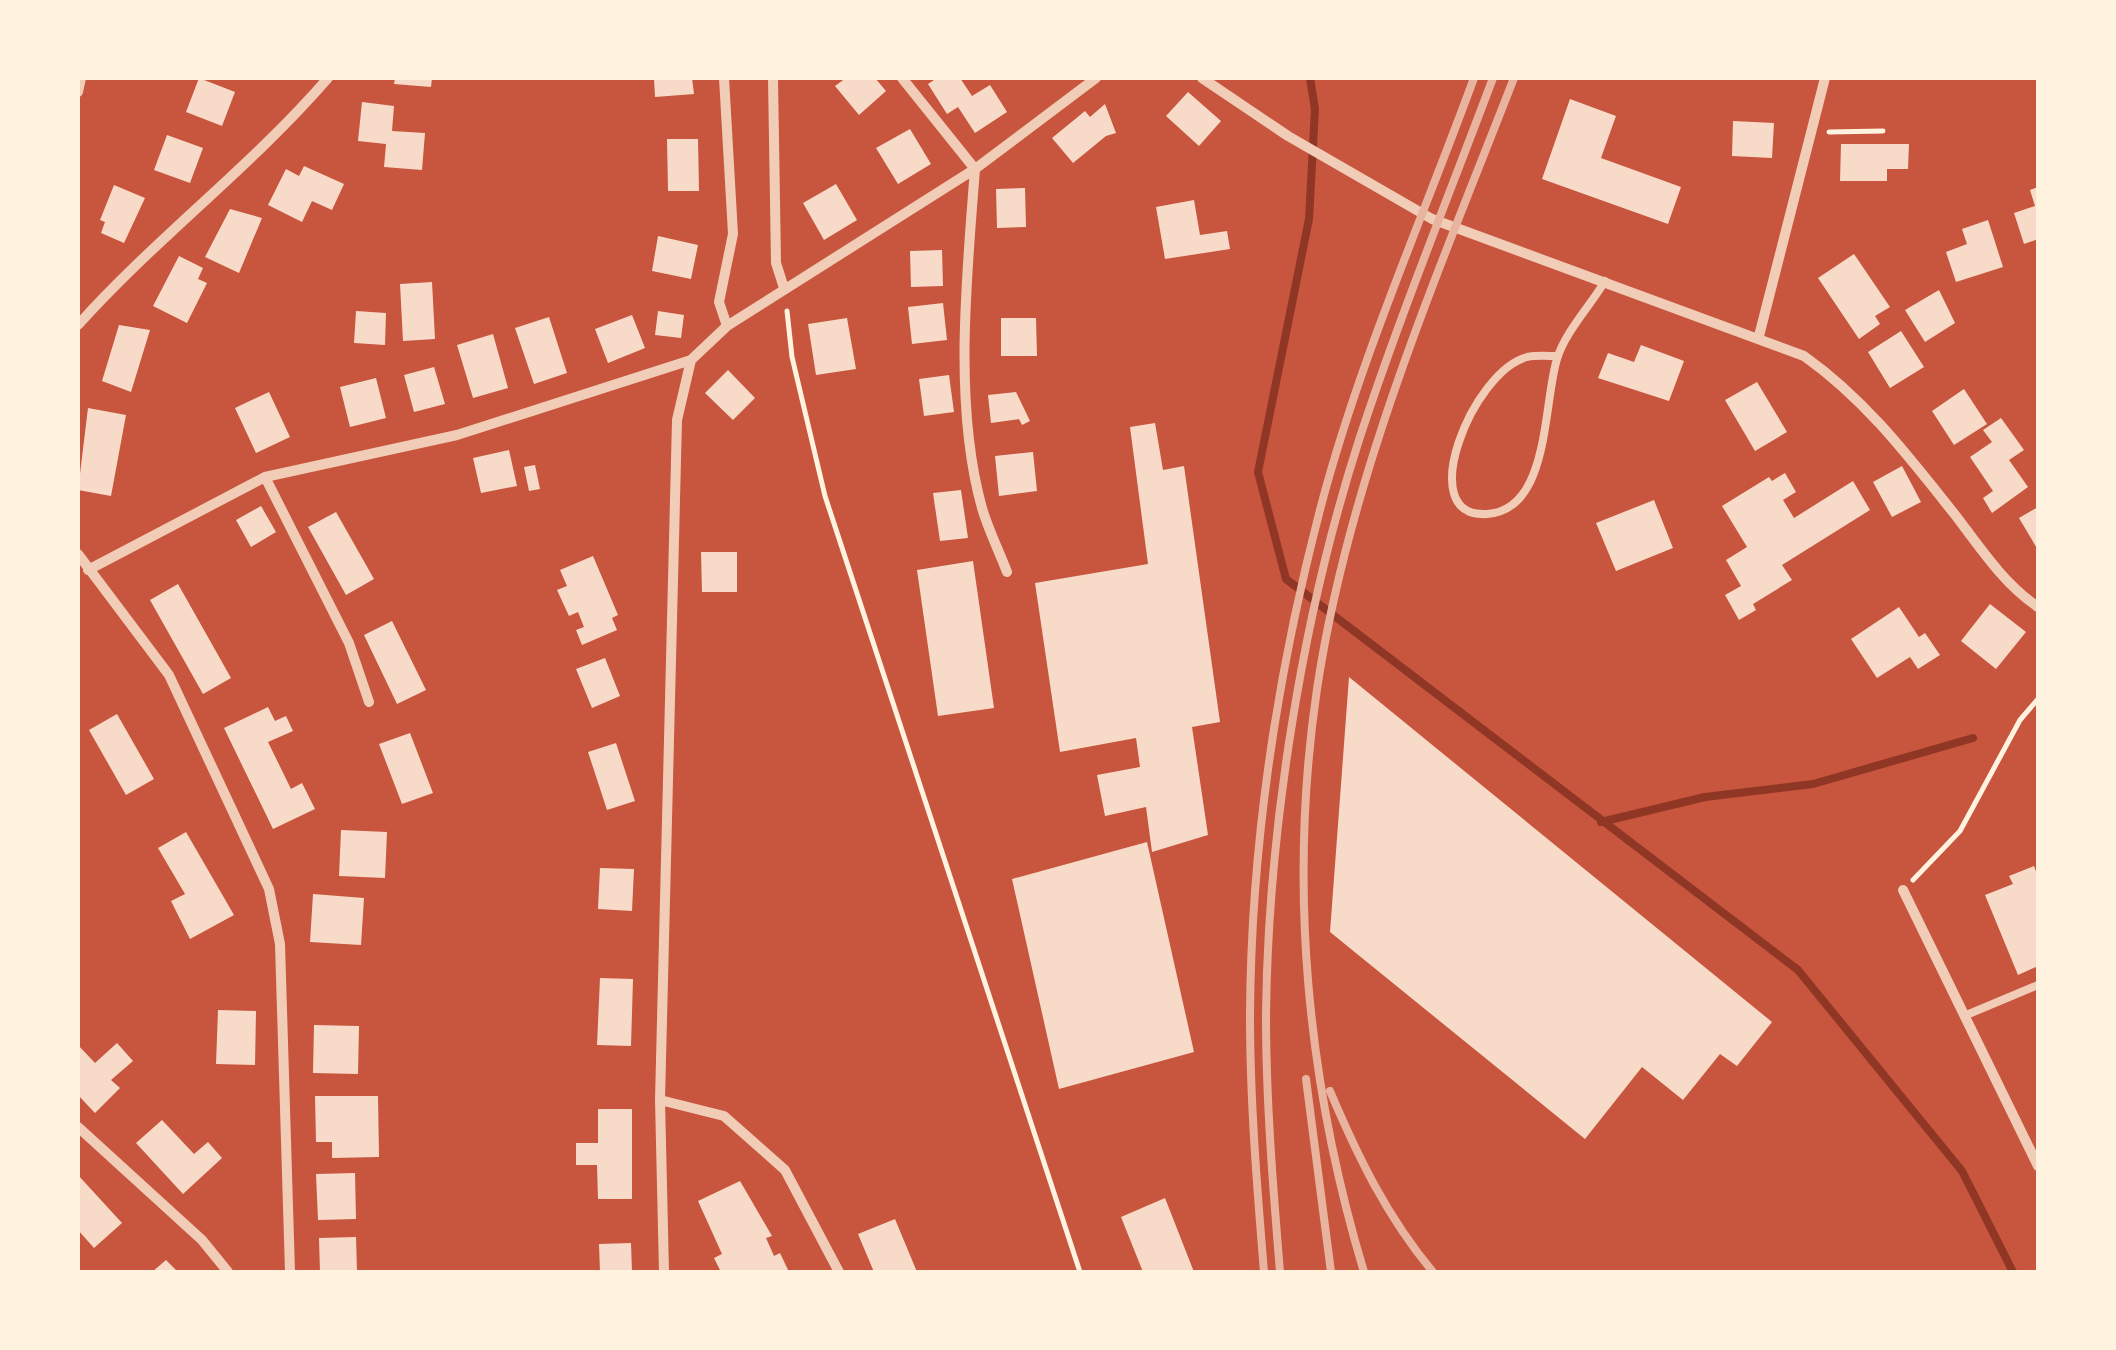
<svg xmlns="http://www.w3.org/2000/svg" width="2116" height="1350" viewBox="0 0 2116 1350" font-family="'Varela Round',sans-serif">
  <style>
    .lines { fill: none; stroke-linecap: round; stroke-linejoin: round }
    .stream { stroke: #8f3625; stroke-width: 8 }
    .building { fill: #f7dbc8 }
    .path { stroke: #fff3e0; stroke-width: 5 }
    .service { stroke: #f1ccb7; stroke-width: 8 }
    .minor { stroke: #f1ccb7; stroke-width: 10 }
    .rail { stroke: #e9b49f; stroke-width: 8 }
  </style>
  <rect width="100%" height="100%" fill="#c8553d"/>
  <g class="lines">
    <!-- stream -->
    <path class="stream" d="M1310 78 1315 109 1309 219 1258 472 1286 579 1798 970 1962 1171 2013 1272
      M1601 822 1705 797 1813 784 1973 738"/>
  </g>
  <!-- building -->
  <path class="building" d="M199 78 235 92 222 126 186 112Z
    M395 78H432L431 87 394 84Z
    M654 78H692L694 94 655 97Z
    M846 78H875L886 91 859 115 835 86Z
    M937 78H960L972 96 990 85 1007 112 975 133 958 107 947 114 928 84Z
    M1188 92 1221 121 1199 146 1166 116Z
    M1570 99 1616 116 1601 158 1681 187 1668 224 1542 179Z
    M362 102 394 106 392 131 425 133 422 170 384 167 386 144 358 141Z
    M1105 104 1116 133 1106 136 1073 163 1052 138 1085 111 1090 117Z
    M1733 121 1774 123 1772 158 1732 156Z
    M910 129 931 164 898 184 876 148Z
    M167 135 203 148 190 183 154 170Z
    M667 139H698L699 191H668Z
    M1841 144H1909L1908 169H1887V181H1840Z
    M304 166 344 184 332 210 312 201 302 222 268 205 286 169 299 176Z
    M836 184 857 220 824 240 803 203Z
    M114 185 145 198 124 243 101 233 105 222 100 220Z
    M2038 187V239L2024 244 2014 213 2035 206 2030 190Z
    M1025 188 1026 227 997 228 996 189Z
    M1194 200 1200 235 1227 231 1230 249 1165 259 1156 207Z
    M230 209 262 218 239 273 205 257Z
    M1988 220 2003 267 1956 282 1946 252 1967 244 1962 229Z
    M658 236 698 245 691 279 652 271Z
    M942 250 943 286 911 287 910 251Z
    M1854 254 1890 307 1875 316 1880 324 1859 339 1818 278Z
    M179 256 203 268 198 279 207 283 187 323 153 306Z
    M432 282 435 339 403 341 400 284Z
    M1939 290 1955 323 1925 342 1905 310Z
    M943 303 947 340 912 344 908 307Z
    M356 311 386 313 385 345 354 343Z
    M658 311 684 315 681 338 655 335Z
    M632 315 645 348 608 363 595 329Z
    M549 317 567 373 534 384 515 328Z
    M847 318 856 369 816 375 808 324Z
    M1001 318H1036L1037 356H1001Z
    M119 325 150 330 131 392 102 381Z
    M1901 331 1924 367 1890 388 1868 352Z
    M493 334 508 388 473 398 457 345Z
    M1641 345 1684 361 1669 401 1598 378 1608 353 1634 362Z
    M434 367 445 404 414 412 404 375Z
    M728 370 755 398 733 420 705 393Z
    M949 375 954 412 924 416 919 379Z
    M376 378 386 418 350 427 340 387Z
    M1757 382 1787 432 1755 451 1725 400Z
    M1964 389 1987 424 1954 445 1932 411Z
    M269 392 290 437 256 453 235 408Z
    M1016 392 1030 421 1022 425 1019 419 991 423 988 395Z
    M88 408 126 415 111 496 78 490Z
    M2001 418 2024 450 2009 460 2028 487 1992 513 1983 498 1993 491 1970 457 1992 442 1983 430Z
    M1155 423 1163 470 1184 466 1220 722 1192 727 1208 835 1152 852 1146 807 1105 816 1097 775 1140 767 1136 738 1060 752 1035 583 1148 564 1130 427Z
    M509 450 517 486 481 493 473 458Z
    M1033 452 1037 491 999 496 995 456Z
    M535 465 540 489 529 491 524 467Z
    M1902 466 1921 502 1892 517 1873 482Z
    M1785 473 1796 492 1783 500 1794 518 1853 481 1870 510 1782 565 1792 580 1753 604 1756 610 1739 620 1725 595 1741 586 1726 560 1747 547 1722 506 1769 477 1772 481Z
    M961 490 968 538 940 541 933 493Z
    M1654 500 1673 548 1616 571 1596 523Z
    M261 506 276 532 251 547 236 520Z
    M2038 507V550L2019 518Z
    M336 512 374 579 346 595 308 527Z
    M701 552H737V592H702Z
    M593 556 618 615 612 618 617 630 582 645 576 630 584 627 578 612 569 616 557 590 567 586 560 570Z
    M973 561 994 708 938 716 917 570Z
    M178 584 231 678 203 694 150 600Z
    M1990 604 2026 632 1996 669 1961 641Z
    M1899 607 1919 637 1925 633 1940 655 1918 669 1910 657 1877 678 1851 639Z
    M392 621 426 690 397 704 364 635Z
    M605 658 620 696 592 708 576 669Z
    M1349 677 1772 1022 1737 1066 1720 1054 1683 1100 1642 1067 1585 1139 1330 932Z
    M268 707 275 721 286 716 293 731 268 742 291 789 302 783 315 809 273 829 224 728Z
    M117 714 154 779 126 795 89 730Z
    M410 733 433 793 402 804 379 744Z
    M616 743 635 801 607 810 588 752Z
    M341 830 387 832 385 878 339 876Z
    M186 832 234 915 190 939 171 901 185 894 158 848Z
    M1147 842 1194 1052 1059 1089 1012 879Z
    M2034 866 2038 877V966L2018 975 1985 895 2013 884 2009 876Z
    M600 868 634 869 632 911 598 909Z
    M313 894 364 898 361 945 310 942Z
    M600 978 633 979 631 1046 597 1045Z
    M218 1010 256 1011 255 1065 216 1064Z
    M314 1025 359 1026 358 1074 313 1073Z
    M117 1043 133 1061 111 1080 120 1088 95 1113 78 1095V1045L95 1063Z
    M315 1096H378L379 1157 332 1158V1142H316Z
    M598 1109H632V1199H598L597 1165H576V1143H598Z
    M162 1120 194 1154 208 1142 222 1158 183 1194 136 1143Z
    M355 1173 356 1219 318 1220 316 1174Z
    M78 1175 122 1223 94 1248 78 1230Z
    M740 1181 772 1236 766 1238 774 1256 780 1253 789 1272H721L714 1258 722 1254 698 1201Z
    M1165 1198 1194 1272H1143L1121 1217Z
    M895 1219 917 1272H874L858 1234Z
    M356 1237 357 1272H320L319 1238Z
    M631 1243 632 1272H600L599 1244Z
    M166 1260 178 1272H152Z"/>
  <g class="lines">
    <!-- path -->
    <path class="path" d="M1829 132 1883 131
      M787 311 792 357 825 496 1080 1272
      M1913 880 1960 831 2020 720 2038 699"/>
    <!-- service -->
    <path class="service" d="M1557 356C1548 356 1536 355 1527 357 1473 371 1412 519 1487 514 1550 510 1543 404 1557 359 1565 332 1591 305 1605 281
      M1964 1016 2038 985"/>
    <!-- minor -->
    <path class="minor" d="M724 78 733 234 719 302 727 326
      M773 78 776 263 784 288
      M902 78 975 169
      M1202 78 1288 136 1432 219 1804 356C1866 400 1909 457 1956 516 1981 549 2004 584 2038 607
      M78 92 81 78
      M975 169C967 274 953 405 982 508 988 529 999 551 1007 572
      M78 325C156 238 251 167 328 78
      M1759 336 1825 78
      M265 477 349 643 369 702
      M78 554 169 675 269 889 280 944 290 1272
      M88 570 265 477 457 435 691 360
      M1903 890 2038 1166
      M660 1100 724 1116 785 1170 839 1272
      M78 1127 202 1240 228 1272
      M664 1272 660 1100 677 420 691 360 727 326 975 169 1096 78"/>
    <!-- rail -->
    <path class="rail" d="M1306 1079 1331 1272
      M1330 1091C1358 1157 1387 1217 1433 1272
      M1264 1272C1257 1187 1250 1101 1250 1015 1251 845 1278 670 1321 506 1360 359 1422 220 1474 78
      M1280 1272C1273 1187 1266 1101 1266 1015 1268 830 1302 617 1359 440 1399 318 1448 198 1493 78
      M1364 1272C1307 1083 1288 885 1317 689 1349 477 1437 276 1514 78"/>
  </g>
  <!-- border -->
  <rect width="2116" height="1350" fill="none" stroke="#fff3e0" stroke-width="160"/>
</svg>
